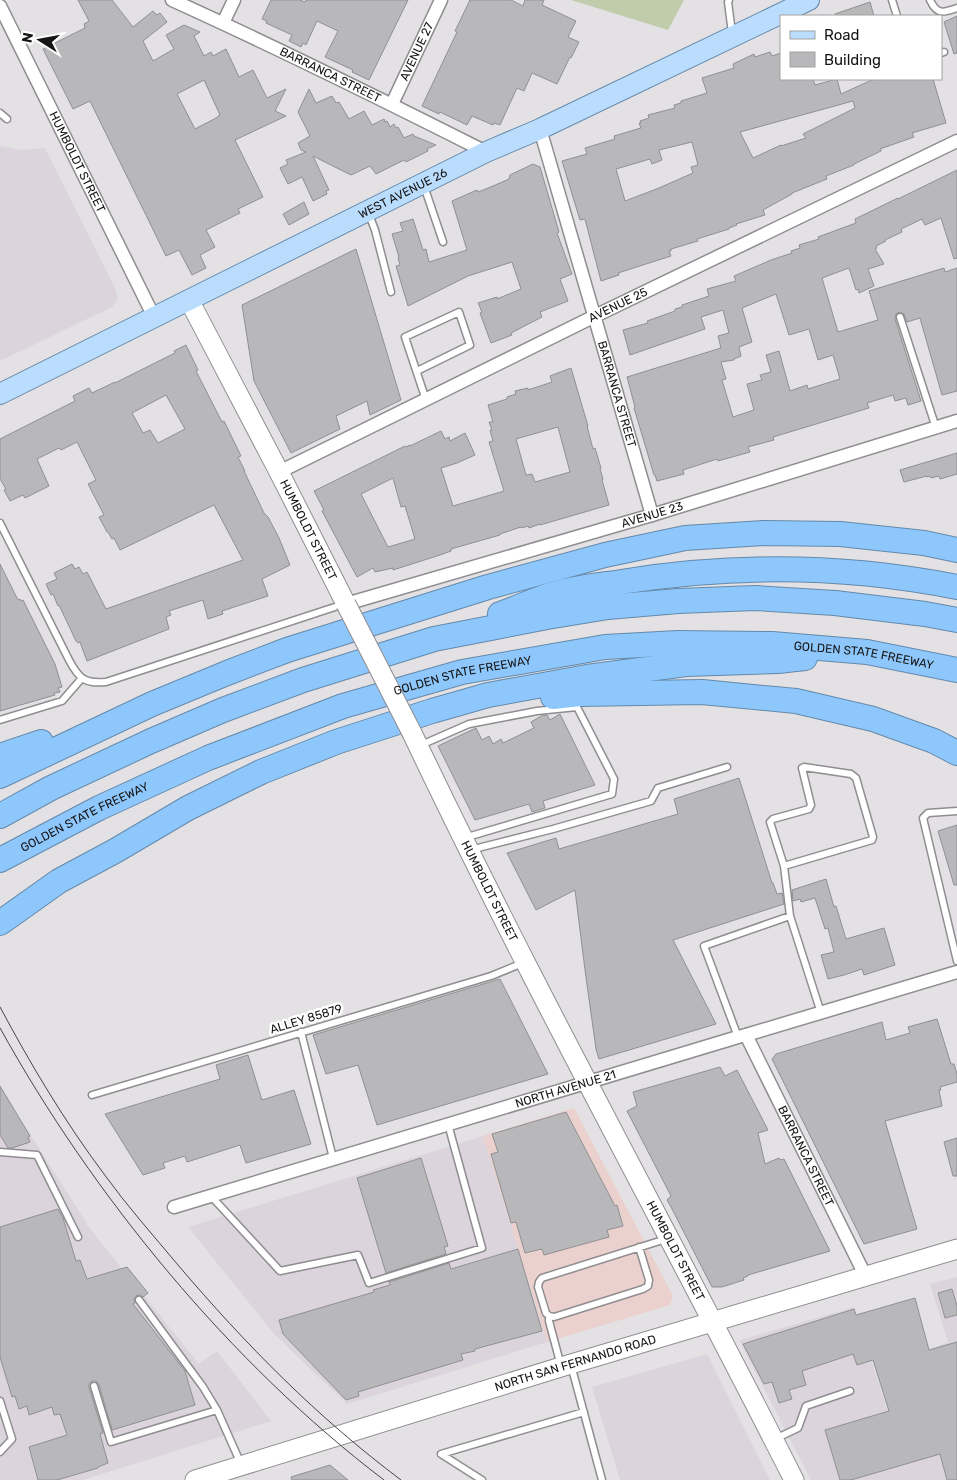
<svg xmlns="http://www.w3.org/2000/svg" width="957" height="1480" viewBox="0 0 957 1480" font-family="Rubik,sans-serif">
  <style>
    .commercial { fill: #ebd1cd }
    .built { fill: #dbd4dd }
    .green { fill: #c1ccac }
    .building { fill: #b8b8bb; stroke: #909093; fill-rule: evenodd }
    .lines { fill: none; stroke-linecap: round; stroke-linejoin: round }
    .lane-casing { stroke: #8f8d90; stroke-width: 9 }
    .street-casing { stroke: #8f8d90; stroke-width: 15 }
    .secondary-casing { stroke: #8f8d90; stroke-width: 21 }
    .primary-casing { stroke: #6489ab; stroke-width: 22 }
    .highway-casing { stroke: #6489ab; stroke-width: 26 }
    .lane { stroke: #fff; stroke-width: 6 }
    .street { stroke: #fff; stroke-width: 12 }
    .secondary { stroke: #fff; stroke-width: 19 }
    .primary { stroke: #bbddfd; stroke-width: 20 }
    .highway { stroke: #8ec7fb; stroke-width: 24 }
    .tram { stroke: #464546; stroke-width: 1 }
    .secondary-bridge-casing { stroke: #8f8d90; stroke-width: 21; stroke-linecap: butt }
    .secondary-bridge { stroke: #fff; stroke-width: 19 }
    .labels { text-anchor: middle; stroke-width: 5; stroke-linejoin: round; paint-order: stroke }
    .street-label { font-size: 12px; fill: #161516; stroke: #fff }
  </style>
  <rect width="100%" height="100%" fill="#e3e1e4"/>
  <!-- commercial -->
  <path class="commercial" d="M574 1108 673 1296 670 1305 547 1342 483 1136Z"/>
  <!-- built -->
  <path class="built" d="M0 146 21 150 45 148 115 288 118 298 112 307 0 361Z
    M0 1087 91 1230 199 1364 217 1351 271 1421 83 1480H0Z
    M483 1136 547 1342 347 1404 274 1334 188 1227Z
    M957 1277V1480H811L740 1342 741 1340 854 1307 887 1409 944 1389 934 1348 948 1342 930 1284Z
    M707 1354 770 1480H620L592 1387Z"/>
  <!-- green -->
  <path class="green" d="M571 0H684L668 30Z"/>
  <!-- building -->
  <path class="building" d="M78 0H112L133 27 153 11 157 15 160 13 167 22 143 41 153 61 174 49 166 35 184 25 200 32 194 36 204 56 211 52 213 56 226 49 239 77 253 70 267 98 286 89 275 111 286 116 235 140 263 197 238 209 240 213 206 230 215 247 200 255 206 268 192 275 179 250 166 256 90 101 73 109 43 49 85 28 84 24 89 21ZM204 80 220 115 218 116V117L195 129 177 94Z
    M271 0H300L305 2 306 0H408L369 80 352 72 353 70 325 57 338 31 317 21 306 45 303 43 301 47 289 41 292 35 266 23 267 21 262 19Z
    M470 0H511L523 6 525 0H544L542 5 576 21 568 37 579 42 571 58 570 57 557 84 532 73 524 91 517 88 500 125 494 123 493 125 472 116 467 125 440 112 439 114 422 106 457 32 455 31Z
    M870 2 874 16H835V14Z
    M957 16V53L954 54 944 22Z
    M770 52 772 56 781 53V79H813L815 85 837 79 841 94 874 79H933L946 123 912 133 914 137 880 149 881 151 854 164V165L826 176 827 179 792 193V194L763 210 765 215 736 224 737 225 729 228V229L697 239 698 241 671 249V251H669L671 256 618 273 619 275 601 281 585 219 580 220 562 161 587 154 585 148 615 139 614 136 641 128 639 123H641L640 121 649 118 648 115 675 108 674 105 681 103V101L707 93 702 78 734 68 733 64 754 54 755 57ZM853 101 855 108 803 134 806 138 781 146V145L753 158 740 132ZM692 142 698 165 691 167 693 173 659 188 625 201 616 169 650 159 652 164 662 160 659 150Z
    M309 89 316 103 332 96 336 103 339 102 349 119 364 111 372 125 384 119 385 122 387 121 390 127 394 124 396 128 398 127 404 138 413 134 414 136 436 145 427 149 428 151 406 162 404 160 376 174 370 166 351 175 313 156 329 190 326 191 327 194 313 201 302 177 288 184 280 168 288 164 286 160 306 152 301 150 298 143 310 136 298 112Z
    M533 164 540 167 559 232 557 233 572 274 560 279 568 301 540 312 542 317 511 333 512 335 491 343 480 313 482 312 478 303 497 297V299L521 289 512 262 468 276 408 306 396 266 400 265 398 258 399 257 392 234 403 231 400 223 413 219 423 250 426 249 429 262 467 250 452 201 477 190 478 192 493 186 509 179 510 175Z
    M957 170V258L954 259 941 218 925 225 922 219 901 229 902 232 885 240 886 241 876 246 877 248 875 249 884 264 868 269 874 286 859 293 858 289 856 290 849 268 822 278 838 332 878 320 869 291 944 268 945 272 957 268V391L942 395 920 318 907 322 904 314 899 312 896 314 895 319 921 401 908 405 906 398 895 401 893 395 867 403 869 408 773 437 774 440 748 447 750 452 718 461 717 459 683 470 684 474 657 481 655 475H654L634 408 635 407 627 377 721 348 718 336 729 333 723 310 701 317 705 329 630 355 623 330 648 323 647 321 675 311V309L682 307V305L709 296 707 289 736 281 734 276 771 260 792 253 791 251 800 248 799 245 819 239 818 237 856 223 855 219 898 198V199ZM776 294 789 335 809 329 818 360 833 355 840 379 808 389 807 385 790 391 779 351 766 355 771 372 760 375 762 380 747 384 754 410 733 417 722 380 726 379 721 362 734 360V359L741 356 739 347 752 342 742 308Z
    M304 202 309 214 289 225 283 214Z
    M356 249 401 400 370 415 367 401 336 416 340 429 291 453 254 381 242 305Z
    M186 345 198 370 196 371 222 422 224 421 241 456 238 457 245 471H244L264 513 268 517 279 538 290 565 262 579 268 596 222 611 223 614 208 619 203 600 169 611 171 615 166 617 169 629 87 661 80 642 78 643 76 641 59 605 58 606 53 594 51 595 46 584 57 579 54 573 72 564 75 569 79 567 83 574 87 572 106 609 243 560 214 505 120 550 114 538 112 539 108 532H107L99 517 104 515 88 484 96 480 77 442 61 450 59 448 37 459 49 486 25 498 23 495 10 501 4 490 6 489 0 479V439L75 401 73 396 89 388 92 393 115 382V383L175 353 174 351ZM166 395 185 429 158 443 150 430 143 433 132 413Z
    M571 368 588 426H587L593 449 595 448 601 468 600 469 603 479 602 480 609 505 540 525V524L529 528 528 526 522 528 521 527 500 534V535L451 549V551L440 555 393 570V568L375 572 373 568 357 577 322 511 324 510 314 491 405 446 406 447 410 445V446L441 431 445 439 449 437 450 441 465 433 475 455 457 463 441 468 453 506 504 491 489 442 493 441 490 430H492L489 422H493L488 405 507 399V397L516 394 515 391 528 388V390L552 382 550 376ZM558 427 570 472 535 482 532 474 526 475 516 439ZM393 478 401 507 405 506 415 539 388 547 361 494Z
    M957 453V474L940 479 939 476 931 478 930 476 927 477V476L904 482 900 470Z
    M0 564 18 600 20 599 21 601 23 600 55 664 62 687 58 688 60 692 54 693 55 695 0 711Z
    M560 714 595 785 543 801 545 808 532 812 529 804 475 820 438 746 476 728 482 740 489 736 493 744 501 739 503 743 534 728 531 722 543 715H547L550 720Z
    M739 778 772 883H773L777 894 782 893 784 904 673 940 716 1024 599 1059 596 1049 585 970 575 890 536 910 507 853 556 838 559 849 678 814 674 799Z
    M957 825V885H954L938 831Z
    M826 879 834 907 836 906 846 939 884 928 895 965 864 975 862 969 844 975 828 979 821 955 834 952 828 928 825 929 815 898 801 902 800 899 793 901 792 890Z
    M500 979 548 1074 377 1125 358 1065 326 1074 313 1035Z
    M937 1019 951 1064H954L957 1074V1082L940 1087 941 1090H939L942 1106 885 1121 917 1229 864 1244 772 1059 776 1054 882 1022 886 1040 910 1033 908 1027Z
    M248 1055 262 1100 294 1090 311 1144 246 1163 240 1145 187 1162 185 1156 163 1163 165 1168 143 1175 105 1114 220 1079 216 1065Z
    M720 1067 725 1076 737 1070 768 1130 758 1133 765 1164 779 1158 780 1160 784 1159 830 1251 748 1275V1276L743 1278 744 1280 722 1287H712L671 1207 667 1200 671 1196 627 1111 637 1106 633 1092Z
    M0 1086 30 1136 28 1137 30 1142 12 1148H8L0 1135Z
    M566 1112 615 1206 617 1205 623 1226 607 1230 609 1237 544 1255 542 1249 525 1253 516 1222 511 1223 491 1154 498 1152 492 1134Z
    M957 1138V1176H953L944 1142Z
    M421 1158 448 1246 444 1247 446 1254 386 1273 357 1178Z
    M58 1209 63 1218 76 1261 80 1260 87 1279 127 1267 148 1293 143 1297 139 1295 136 1296 134 1300 135 1303 133 1304 185 1371 195 1405 112 1430 99 1385 96 1381H92L89 1384V1387L103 1433 100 1434 108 1463 98 1467V1468L57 1480H38L29 1447 67 1435 60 1414 54 1415 52 1407 29 1415 27 1406 19 1409 15 1396 12 1397 0 1357V1227Z
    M518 1249 542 1331 475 1349V1351L461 1354 463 1360 358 1392 359 1396 346 1400 283 1334 279 1320 374 1292 373 1290 390 1285 389 1282 449 1263 451 1269Z
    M952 1289 957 1306V1315L945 1318 938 1293Z
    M915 1298 929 1350 957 1342V1480H947L940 1454 851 1480H840L825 1430 889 1411 873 1360 857 1365 853 1354 802 1371 806 1385 789 1390 792 1399 779 1403 772 1382 764 1384 743 1344 854 1309 856 1315Z
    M330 1465 348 1480H292L291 1477Z"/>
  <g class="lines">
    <defs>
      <path id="lane" d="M729 0 728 2 732 33
        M892 0 897 16
        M930 0C937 15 943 13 957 8
        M941 53 944 52
        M0 113 7 119
        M424 186 443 242
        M368 212 375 230 391 292
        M900 317 936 428
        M417 371 470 345 459 312 405 337 426 400
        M0 523 69 660C79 679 85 684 106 682L344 604
        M0 720 62 701 82 678
        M421 745 469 724 537 711 577 707 614 779 612 794 464 838
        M957 811 928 813 923 818 957 961
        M470 850 553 829 651 801 658 788 727 767
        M784 866 770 822 773 819 809 809 811 805 802 768 804 767 851 774 856 778 873 837 872 840 784 866 790 916 821 1013
        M301 1032 333 1158
        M738 1037 704 946 790 916
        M92 1095 491 976 523 963
        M0 1152 37 1155 78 1237
        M211 1196 280 1271 358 1255 369 1283 482 1248 448 1124
        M639 1247 649 1280 648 1286 643 1289 554 1317 549 1316 546 1313 538 1287 539 1282 542 1278 666 1239
        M139 1300 203 1387 217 1410 241 1464
        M549 1316V1321L561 1366
        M571 1365 602 1480
        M94 1386 111 1442 217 1410
        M0 1401 12 1439 0 1452
        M775 1439 798 1428 806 1406 850 1391
        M482 1480 441 1454 584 1412"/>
      <g id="street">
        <path id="s1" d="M172 0C278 48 383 100 486 152"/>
        <path id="s2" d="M0 6 154 317"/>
        <path d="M223 23 234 0"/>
        <path id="s3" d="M392 104 441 0"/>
        <path id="s4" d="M540 129 652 515"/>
        <path id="s5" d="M279 472 595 316 957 141"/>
        <path id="s6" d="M346 604 652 515 957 421"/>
        <path id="s7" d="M746 1035 866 1277"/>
        <path id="s8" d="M174 1207 738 1037 746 1035 957 972"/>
      </g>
      <g id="secondary">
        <path id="s9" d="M189 300 279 472 346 604"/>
        <path id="s10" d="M412 733C532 986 668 1231 794 1480"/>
        <path id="s11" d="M195 1480 561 1367 957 1249"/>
      </g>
      <g id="primary">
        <path id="s12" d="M0 394 486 152 540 129 809 0"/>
      </g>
      <g id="highway">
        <path d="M500 614C520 607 540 597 561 592 580 587 601 585 621 582 732 564 846 565 957 587"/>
        <path d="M553 697 580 694 702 692 796 701 873 719 934 741 957 753"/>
        <path d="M0 756 41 742"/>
        <path d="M0 776 152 704 227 673 287 650 488 587 605 555 685 538 764 533 840 534 924 543 957 550"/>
        <path d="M0 816 51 788 151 741 223 710 303 680 434 639 547 617 608 607 678 601 755 598 835 603 925 614 957 620"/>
        <path id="s13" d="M0 860 99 808 208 758 343 706 462 672 605 647 678 643 772 644 867 652 957 670"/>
        <path d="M0 923 59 881 115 851 188 808 261 772 336 742 432 711 488 695 587 677 686 664 778 661 805 658"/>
      </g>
    </defs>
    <!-- lane casing -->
    <use href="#lane" class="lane-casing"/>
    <!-- street casing -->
    <use href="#street" class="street-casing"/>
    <!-- secondary casing -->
    <use href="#secondary" class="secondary-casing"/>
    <!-- primary casing -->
    <use href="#primary" class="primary-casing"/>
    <!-- highway casing -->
    <use href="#highway" class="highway-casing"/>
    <!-- lane -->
    <use href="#lane" class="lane"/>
    <!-- street -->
    <use href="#street" class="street"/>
    <!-- secondary -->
    <use href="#secondary" class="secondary"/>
    <!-- primary -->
    <use href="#primary" class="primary"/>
    <!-- highway -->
    <use href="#highway" class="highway"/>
    <!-- tram -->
    <path class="tram" d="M0 1007C31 1065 65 1122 104 1174 127 1206 153 1235 178 1265 246 1345 317 1417 401 1480
      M0 1028C93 1196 230 1363 384 1480"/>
    <defs>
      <path id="secondary-bridge" d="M346 604 412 733"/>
    </defs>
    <!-- secondary-bridge casing -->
    <use href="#secondary-bridge" class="secondary-bridge-casing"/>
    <!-- secondary-bridge -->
    <use href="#secondary-bridge" class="secondary-bridge"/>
  </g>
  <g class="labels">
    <!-- street labels -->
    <g class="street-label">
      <text dy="4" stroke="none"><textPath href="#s3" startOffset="58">AVENUE 27</textPath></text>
      <text dy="4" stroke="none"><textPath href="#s1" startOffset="175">BARRANCA STREET</textPath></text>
      <text dy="4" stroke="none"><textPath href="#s2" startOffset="174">HUMBOLDT STREET</textPath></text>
      <text dy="4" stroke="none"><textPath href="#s12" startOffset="450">WEST AVENUE 26</textPath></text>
      <text dy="4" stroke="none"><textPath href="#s5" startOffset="378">AVENUE 25</textPath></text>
      <text dy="4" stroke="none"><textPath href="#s4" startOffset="276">BARRANCA STREET</textPath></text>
      <text dy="4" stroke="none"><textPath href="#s6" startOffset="319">AVENUE 23</textPath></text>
      <text dy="4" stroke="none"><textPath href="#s9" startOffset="259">HUMBOLDT STREET</textPath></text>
      <text dy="4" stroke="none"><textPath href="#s13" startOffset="905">GOLDEN STATE FREEWAY</textPath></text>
      <text dy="4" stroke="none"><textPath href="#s13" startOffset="500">GOLDEN STATE FREEWAY</textPath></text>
      <text dy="4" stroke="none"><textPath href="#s13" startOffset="95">GOLDEN STATE FREEWAY</textPath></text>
      <text dy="4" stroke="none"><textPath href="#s10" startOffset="176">HUMBOLDT STREET</textPath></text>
      <text transform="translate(306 1019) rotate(-17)" y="4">ALLEY 85879</text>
      <text dy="4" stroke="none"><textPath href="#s8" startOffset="409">NORTH AVENUE 21</textPath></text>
      <text dy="4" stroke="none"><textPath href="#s7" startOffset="135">BARRANCA STREET</textPath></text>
      <text dy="4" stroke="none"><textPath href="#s10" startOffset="581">HUMBOLDT STREET</textPath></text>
      <text dy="4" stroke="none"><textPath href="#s11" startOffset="398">NORTH SAN FERNANDO ROAD</textPath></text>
    </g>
  </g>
  <!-- legend -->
  <rect x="780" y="15" width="162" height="65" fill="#ffffff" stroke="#a2a1a2"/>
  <rect x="790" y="31" width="25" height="8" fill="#bbddfd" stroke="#a2a1a2"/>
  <text x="824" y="40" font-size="15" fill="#161516">Road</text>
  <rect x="790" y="52" width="25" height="15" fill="#b8b8bb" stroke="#a2a1a2"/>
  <text x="824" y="65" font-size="15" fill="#161516">Building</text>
  <!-- north arrow -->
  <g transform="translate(40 40) rotate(281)" stroke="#ffffff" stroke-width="4" paint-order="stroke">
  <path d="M0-4L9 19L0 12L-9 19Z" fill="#161516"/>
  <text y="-8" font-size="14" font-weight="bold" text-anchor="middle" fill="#161516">N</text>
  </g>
</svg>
